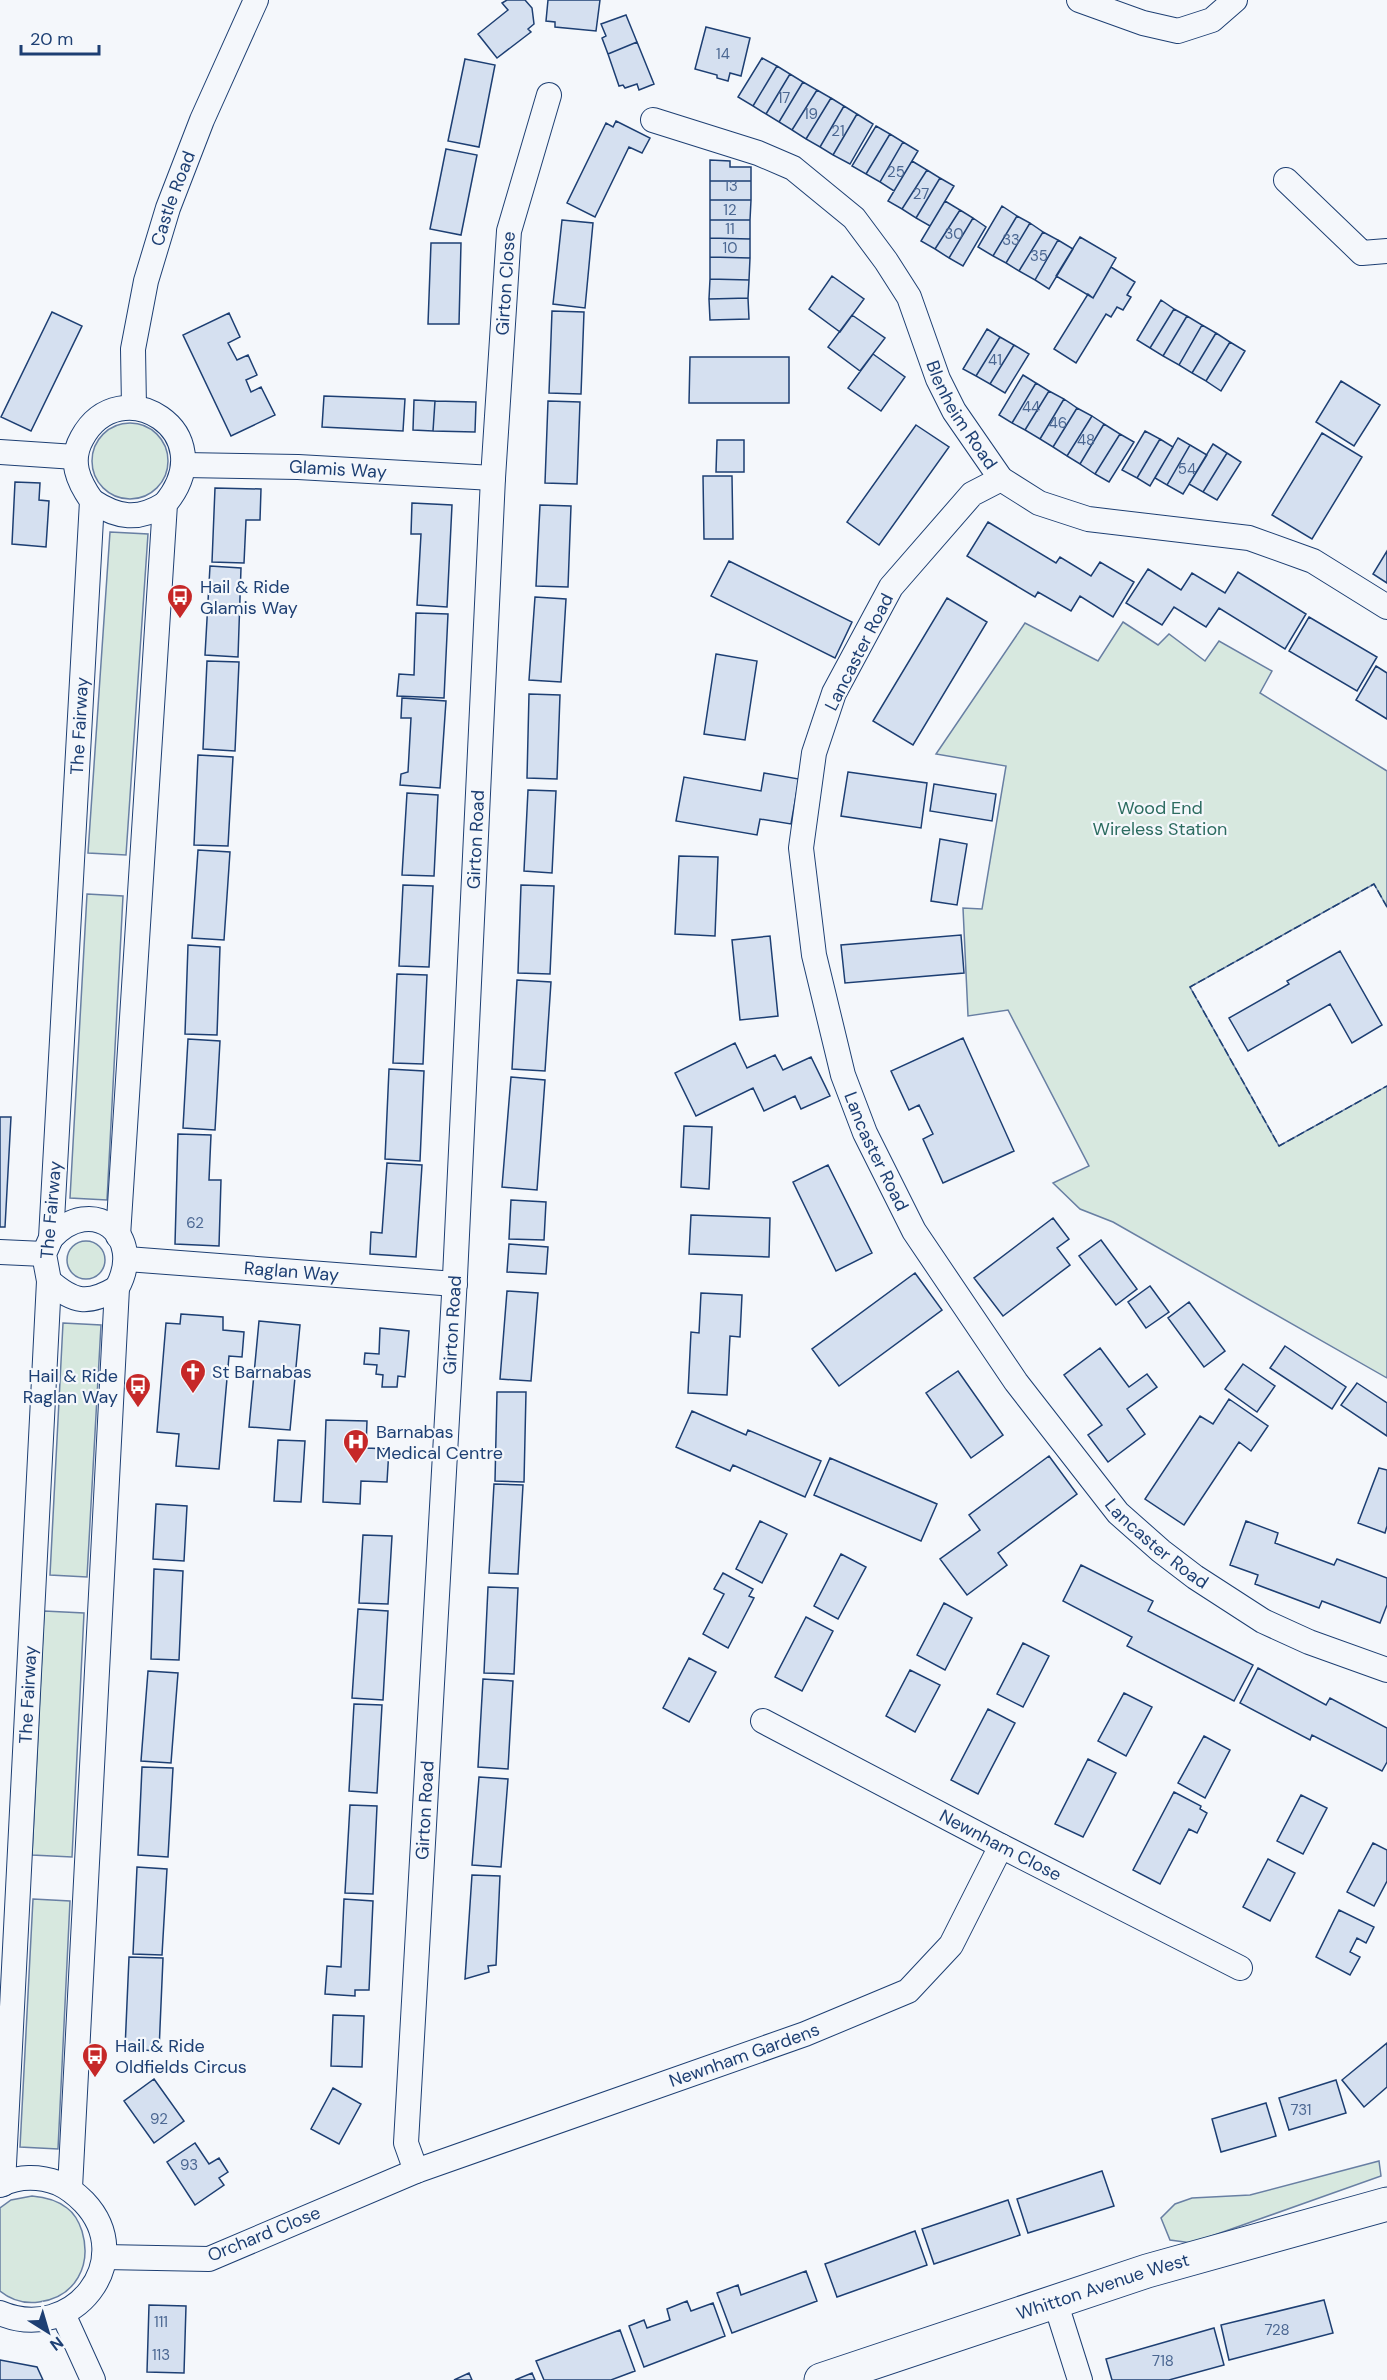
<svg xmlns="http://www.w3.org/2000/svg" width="1387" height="2380" viewBox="0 0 1387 2380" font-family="'DM Sans',sans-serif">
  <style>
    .green { fill: #d7e8df; stroke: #687fa3; stroke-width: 1.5 }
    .building { fill: #d5e0f0; stroke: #1d3f73; stroke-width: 1.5 }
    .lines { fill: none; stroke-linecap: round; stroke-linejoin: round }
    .street-casing { stroke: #1d3f73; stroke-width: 26 }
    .primary-casing { stroke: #1d3f73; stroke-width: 35 }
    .street { stroke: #f4f7fb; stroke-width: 24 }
    .primary { stroke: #f4f7fb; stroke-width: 33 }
    .fence { stroke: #1d3f73; stroke-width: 1.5; stroke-dasharray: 8 3; stroke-linecap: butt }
    .labels { text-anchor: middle; stroke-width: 4.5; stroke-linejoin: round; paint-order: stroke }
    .number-label { font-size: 15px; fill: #4b6792 }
    .street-label { font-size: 18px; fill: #1d3f73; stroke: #f4f7fb }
    .poi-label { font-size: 18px; fill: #1d3f73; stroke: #f4f7fb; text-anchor: start }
    .park-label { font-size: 18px; fill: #2c6c60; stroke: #f4f7fb }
  </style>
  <rect width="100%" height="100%" fill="#f4f7fb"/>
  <!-- green -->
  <path class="green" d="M92 461a38 38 0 1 1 76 0a38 38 0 1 1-76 0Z
    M110 532 148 534 126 855 88 853Z
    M1123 622 1158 645 1169 634 1205 661 1219 641 1272 671 1260 693 1387 771V907L1374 884 1190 987 1279 1146 1387 1086V1378L1113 1222 1080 1209 1053 1183 1089 1166 1008 1010 968 1016 963 908 982 909 1006 766 936 754 1025 623 1098 661Z
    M87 894 123 896 107 1200 70 1198Z
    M67 1260a19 19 0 1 1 38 0a19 19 0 1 1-38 0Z
    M63 1323 101 1325 87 1577 50 1575Z
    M44 1611 84 1613 72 1857 32 1855Z
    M33 1899 70 1901 58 2149 20 2147Z
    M1379 2161 1381 2176 1192 2243 1170 2240 1161 2218 1175 2204 1192 2198 1250 2195Z
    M32 2196C44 2197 57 2200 67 2208 74 2213 79 2222 82 2231 92 2265 76 2297 39 2302 24 2304 11 2300 0 2291V2208L11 2200Z"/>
  <!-- building -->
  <path class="building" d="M507 0H525L532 8 534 24 528 29 531 32 497 58 478 34 508 10 502 3Z
    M548 0H600L596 31 555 27V22L546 21Z
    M626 15 637 42 608 54 602 38 606 36 601 24Z
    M706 27 750 38 741 76 730 73 728 81 717 78V75L695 69Z
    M637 42 654 84 639 90 637 84 625 88 623 85 619 86 608 54Z
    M762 58 777 66 753 106 738 97Z
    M465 59 495 65 479 147 448 141Z
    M777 66 790 74 766 114 753 106Z
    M790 74 803 82 779 122 766 114Z
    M803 82 817 90 792 130 779 122Z
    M817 90 831 98 806 139 792 130Z
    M831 98 844 106 820 147 806 139Z
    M844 106 857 114 833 155 820 147Z
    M857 114 873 124 850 164 833 155Z
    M616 121 650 138 642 153 629 147 595 217 567 203 606 123 613 127Z
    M876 126 890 134 866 174 852 166Z
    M890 134 903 142 880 182 866 174Z
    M903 142 918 151 894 191 880 182Z
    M446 149 477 155 461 235 430 229Z
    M710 160 730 161V167H751V181H710Z
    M912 161 927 170 902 209 888 201Z
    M927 170 940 178 916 218 902 209Z
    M940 178 954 186 930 226 916 218Z
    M710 181H751V200H710Z
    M710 200H751L750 220H710Z
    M945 201 960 210 935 249 921 241Z
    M1002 206 1017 216 993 256 978 247Z
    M960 210 973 218 949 258 935 249Z
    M1017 216 1030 223 1006 263 993 256Z
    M973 218 986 227 963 266 949 258Z
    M562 220 593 223 585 308 553 304Z
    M710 220H750V239L710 238Z
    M1030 223 1043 232 1019 271 1006 263Z
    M1043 232 1058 240 1035 280 1019 271Z
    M1080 237 1116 258 1093 298 1056 276Z
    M710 238 750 239V258L710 257Z
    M1058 240 1073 249 1049 289 1035 280Z
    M431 243H461L459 324H428Z
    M710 257 750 258 749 280 710 279Z
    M1111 267 1135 282 1127 295 1131 297 1123 310 1117 307 1111 317 1106 314 1076 363 1054 349 1088 294 1093 298Z
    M832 276 864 299 840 332 809 309Z
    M710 279 749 280 748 298 709 299Z
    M748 298 749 319 710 320 709 299Z
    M1161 300 1174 309 1150 348 1137 340Z
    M1174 309 1187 316 1163 356 1150 348Z
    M552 311 584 312 581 394 549 393Z
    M52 312 82 326 31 431 1 417Z
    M229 313 240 337 228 343 237 360 248 355 257 375 246 380 251 392 261 387 275 415 231 436 183 335Z
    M852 315 885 338 860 371 828 347Z
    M1187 316 1202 325 1179 365 1163 356Z
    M1202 325 1216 333 1192 373 1179 365Z
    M987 329 1000 337 976 376 963 369Z
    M1216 333 1230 342 1206 381 1192 373Z
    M1000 337 1014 345 990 384 976 376Z
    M1230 342 1245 351 1221 391 1206 381Z
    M1014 345 1029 354 1005 393 990 384Z
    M873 354 905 377 881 411 848 388Z
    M690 357H789V403H689Z
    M1023 375 1036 383 1012 423 999 415Z
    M1341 381 1380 405 1354 446 1316 422Z
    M1036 383 1049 391 1025 430 1012 423Z
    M1049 391 1064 399 1040 439 1025 430Z
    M324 396 405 399 403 431 322 427Z
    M1064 399 1077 408 1053 447 1040 439Z
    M414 400 435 401 433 431 413 430Z
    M435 401 476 402 475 432 433 431Z
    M548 401 580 402 577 484 545 483Z
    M1077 408 1092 416 1067 456 1053 447Z
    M1092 416 1104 424 1080 464 1067 456Z
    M1104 424 1120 434 1095 474 1080 464Z
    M916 425 949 447 879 545 847 522Z
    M1145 431 1160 439 1137 478 1122 470Z
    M1322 433 1362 457 1312 539 1272 515Z
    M1120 434 1134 442 1109 482 1095 474Z
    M1178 438 1190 445 1167 485 1155 478Z
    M1160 439 1173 447 1150 486 1137 478Z
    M717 440H744V472H716Z
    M1213 444 1227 453 1203 492 1189 484Z
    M1190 445 1207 455 1183 494 1167 485Z
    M1227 453 1241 462 1217 500 1203 492Z
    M703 476H732L733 539H704Z
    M15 482 40 483 39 500 49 501 46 547 12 544Z
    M215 488 261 489 260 520H246L244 563 212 562Z
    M412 503 452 505 447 607 417 605 421 534H411Z
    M540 505 571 506 568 587 536 586Z
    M988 522 1056 563 1060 557 1091 576 1100 562 1134 582 1113 617 1080 596 1071 611 1038 592 1035 597 967 556Z
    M1387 551V583L1373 574Z
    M729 561 852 622 835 658 711 596Z
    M210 566 241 568 238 657 205 655Z
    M1148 569 1181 590 1192 573 1225 593 1238 572 1306 614 1285 649 1219 608 1206 627 1174 607 1162 625 1126 603Z
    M535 597 566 599 561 682 529 680Z
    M947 598 987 622 913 745 873 721Z
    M416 613 448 614 444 698 397 696 399 674 414 675Z
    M1309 617 1377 657 1357 691 1289 651Z
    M716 654 757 661 745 740 704 734Z
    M207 661 239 662 235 751 203 749Z
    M1376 666 1387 673V719L1356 700Z
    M529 694 560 695 557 779 527 778Z
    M402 698 446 701 440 788 400 785 401 774 408 772 411 718H401Z
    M198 755 233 757 228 846 194 845Z
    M848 772 927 783 921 828 841 816Z
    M764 773 799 779 791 824 760 819 757 835 676 821 684 777 761 791Z
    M934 784 996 794 992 821 930 811Z
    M528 790 556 791 552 873 524 871Z
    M407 793 438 795 434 876 402 875Z
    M940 839 967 844 957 905 931 901Z
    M198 850 230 852 224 940 192 938Z
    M679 856 718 857 715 936 675 934Z
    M403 885 433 886 429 967 399 966Z
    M521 885 554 886 550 974 518 973Z
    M961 935 964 973 845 983 841 945Z
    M770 936 778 1016 740 1020 732 940Z
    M188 945 220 947 217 1035 185 1034Z
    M1340 951 1382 1025 1352 1043 1330 1004 1248 1051 1229 1018 1289 984 1287 981Z
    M397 974 427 975 423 1064 393 1063Z
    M517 980 551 982 545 1071 512 1069Z
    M963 1038 1014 1151 943 1183 923 1139 933 1134 919 1105 909 1110 891 1071Z
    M188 1039 220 1041 215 1130 183 1128Z
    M735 1043 747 1068 775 1055 783 1070 811 1057 830 1096 801 1109 795 1096 764 1111 753 1088 696 1116 675 1073Z
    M389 1069 424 1071 420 1161 385 1159Z
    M511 1077 545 1080 537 1190 502 1187Z
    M0 1117H11L5 1227H0Z
    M684 1126 712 1127 709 1189 681 1187Z
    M178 1134 211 1135 209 1180H221L219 1246 175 1244Z
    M387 1163 422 1165 416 1257 370 1254 371 1232 382 1233Z
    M828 1165 872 1253 836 1271 793 1182Z
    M511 1200 546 1202 544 1240 509 1239Z
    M691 1215 770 1218 769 1257 689 1254Z
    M1053 1218 1069 1239 1057 1248 1070 1265 1003 1316 974 1278Z
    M1101 1240 1137 1289 1116 1305 1079 1256Z
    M509 1244 548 1247 546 1274 507 1272Z
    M915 1273 942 1310 839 1386 812 1349Z
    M1150 1286 1169 1312 1146 1328 1128 1302Z
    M507 1291 538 1293 531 1381 500 1379Z
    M701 1293 742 1295 740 1337 730 1336 727 1395 688 1393 691 1332 699 1333Z
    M1189 1302 1225 1351 1204 1367 1168 1318Z
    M181 1314 223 1317V1330L244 1332 242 1357 229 1356 219 1469 176 1466 179 1434 157 1432 166 1323 180 1324Z
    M259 1321 300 1325 290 1430 249 1427Z
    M380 1328 409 1331 405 1377 398 1376 397 1387H382L383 1375 376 1374 377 1365 364 1364 365 1353 379 1354Z
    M1285 1346 1346 1387 1332 1409 1270 1368Z
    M1100 1348 1129 1387 1147 1374 1157 1387 1127 1409 1145 1434 1108 1462 1088 1435 1102 1425 1064 1375Z
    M1243 1364 1275 1386 1257 1412 1225 1389Z
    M958 1371 1003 1435 971 1458 926 1393Z
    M1357 1383 1387 1403V1436L1341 1405Z
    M497 1392H526L524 1482 495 1481Z
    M1229 1399 1268 1426 1251 1451 1239 1442 1184 1525 1145 1499 1200 1416 1213 1424Z
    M692 1411 746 1435 748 1430 821 1461 805 1497 733 1465 730 1471 676 1447Z
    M326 1420 367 1421 366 1448 389 1449 387 1482 361 1481 360 1504 323 1502Z
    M278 1440 305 1441 301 1502 274 1501Z
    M1049 1456 1077 1494 998 1553 1007 1565 967 1595 940 1559 980 1530 969 1515Z
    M830 1458 937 1504 921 1541 814 1495Z
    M1379 1468 1387 1470V1526L1385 1533 1358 1523Z
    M494 1484 523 1485 518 1574 489 1573Z
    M156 1504 187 1506 184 1561 153 1559Z
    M760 1521 787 1534 762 1583 736 1569Z
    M1246 1521 1278 1533 1275 1543 1334 1565 1337 1559 1387 1578V1605L1380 1623 1322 1601 1319 1608 1255 1584 1258 1575 1230 1565Z
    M363 1535 392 1536 388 1604 359 1603Z
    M841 1554 866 1567 838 1619 814 1606Z
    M1081 1565 1153 1601 1148 1611 1253 1665 1234 1701 1127 1646 1132 1637 1063 1601Z
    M154 1569 183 1571 179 1660 151 1659Z
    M723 1573 753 1589 749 1596 754 1598 728 1648 703 1634 724 1594 714 1589Z
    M488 1587 518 1588 514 1674 484 1673Z
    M944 1603 972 1618 945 1670 917 1655Z
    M358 1609 388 1611 383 1700 352 1698Z
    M806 1617 833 1631 802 1691 775 1677Z
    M1023 1643 1049 1656 1023 1707 997 1694Z
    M689 1658 716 1672 689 1722 663 1708Z
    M1258 1668 1326 1705 1330 1698 1387 1728V1762L1382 1771 1312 1735 1310 1740 1240 1703Z
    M910 1670 940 1685 915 1732 886 1716Z
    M148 1671 178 1673 171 1763 141 1761Z
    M483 1679 513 1681 508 1769 478 1767Z
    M1124 1693 1152 1707 1126 1756 1098 1741Z
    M354 1704 382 1705 377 1793 349 1791Z
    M988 1709 1015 1723 978 1794 951 1780Z
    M1204 1736 1230 1750 1205 1798 1178 1783Z
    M1088 1759 1116 1773 1083 1837 1055 1824Z
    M142 1767 173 1768 168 1857 138 1855Z
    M479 1777 508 1779 501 1867 472 1865Z
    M1174 1792 1201 1806 1200 1809 1207 1813 1197 1833 1189 1829 1160 1884 1133 1870Z
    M1301 1795 1327 1808 1303 1854 1277 1841Z
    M350 1805 377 1806 373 1894 345 1893Z
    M1373 1843 1387 1850V1881L1374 1906 1347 1892Z
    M1268 1859 1295 1873 1270 1921 1243 1907Z
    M137 1867 167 1869 162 1955 133 1954Z
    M472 1875 500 1876 496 1965 488 1966 489 1972 465 1979Z
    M344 1899 373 1901 369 1990H355V1996L325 1994 327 1966 341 1967Z
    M1339 1910 1374 1927 1366 1943 1357 1938 1350 1952 1360 1957 1350 1975 1316 1957Z
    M129 1957 163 1958 159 2051 125 2049Z
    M333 2015 364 2016 362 2067 331 2066Z
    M1387 2043V2087L1364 2107 1342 2080Z
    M154 2079 184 2121 154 2143 124 2101Z
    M1336 2080 1346 2113 1289 2130 1279 2098Z
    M333 2088 361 2104 339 2144 311 2129Z
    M1266 2103 1276 2136 1221 2152 1212 2119Z
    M195 2143 209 2164 219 2158 228 2172 219 2178 224 2185 195 2205 167 2162Z
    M1102 2171 1114 2206 1028 2233 1017 2199Z
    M1008 2200 1020 2235 934 2264 922 2229Z
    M915 2231 927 2265 837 2297 825 2264Z
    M806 2271 817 2301 732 2333 717 2293 738 2285 741 2295Z
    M1324 2300 1333 2333 1229 2360 1221 2325Z
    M687 2301 691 2311 713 2303 725 2336 644 2367 629 2326 644 2320 647 2328 670 2320 667 2309Z
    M149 2305 186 2306 184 2373 147 2372Z
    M1214 2328 1224 2365 1169 2380H1112L1106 2359Z
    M620 2330 635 2371 611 2380H544L536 2361Z
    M0 2360 37 2367 43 2380H0Z
    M469 2373 472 2380H454Z
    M532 2373 535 2380H515Z"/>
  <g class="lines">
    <defs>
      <g id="street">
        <path d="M1079 0 1143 23 1178 31 1212 20 1235 0"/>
        <path id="s1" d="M653 120 758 153 793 168 854 218 886 261 909 297 938 379 954 411 1001 479 1039 503 1088 519 1249 538 1313 561 1387 607"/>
        <path d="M1286 180 1362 253 1387 251"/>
        <path id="s2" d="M134 407 133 349 146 281 168 208 202 120 256 0"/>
        <path d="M0 452 75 457"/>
        <path id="s3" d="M184 465 298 467 493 478"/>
        <path id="s4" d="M1001 479 972 494 891 587 834 693 814 753 801 848 814 955 843 1075 865 1133 914 1231 1016 1382 1118 1513 1161 1551 1195 1577 1263 1621 1309 1642 1387 1670"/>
        <path d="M92 501C118 518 138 521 165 504"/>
        <path d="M51 1238C92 1193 146 1235 117 1288L70 2188"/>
        <path d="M0 1252 44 1254"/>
        <path id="s5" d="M127 1259 455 1284"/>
        <path d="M49 1281C74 1303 88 1305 117 1288"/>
        <path id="s6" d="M763 1721 1001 1846 1240 1968"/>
        <path id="s7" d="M416 2171 406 2143 455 1277 493 478 509 231 549 95"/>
        <path id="s8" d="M3 2184 49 1281 44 1254 51 1238 92 501C78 481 69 461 82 438 120 368 225 432 165 504L118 1236"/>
        <path d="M0 2185C18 2176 39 2176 58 2183 69 2188 75 2193 84 2202 139 2260 73 2344 0 2313"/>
        <path id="s9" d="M104 2257 209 2259 416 2171 805 2034 908 1991 951 1945 1001 1846"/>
        <path d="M1055 2301 1080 2380"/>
        <path d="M63 2314 93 2380"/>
      </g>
      <g id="primary">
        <path id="s10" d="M821 2380 1147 2271 1387 2204"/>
      </g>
    </defs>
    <!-- street casing -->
    <use href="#street" class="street-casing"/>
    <!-- primary casing -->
    <use href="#primary" class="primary-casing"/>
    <!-- street -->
    <use href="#street" class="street"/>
    <!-- primary -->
    <use href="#primary" class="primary"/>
    <!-- fence -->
    <path class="fence" d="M1387 907 1374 884 1190 987 1279 1146 1387 1086"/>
  </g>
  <!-- icons -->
  <defs>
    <symbol id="bus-pin" viewBox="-11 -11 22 30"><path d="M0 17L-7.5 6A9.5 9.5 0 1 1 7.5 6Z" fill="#c62828" stroke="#f4f7fb"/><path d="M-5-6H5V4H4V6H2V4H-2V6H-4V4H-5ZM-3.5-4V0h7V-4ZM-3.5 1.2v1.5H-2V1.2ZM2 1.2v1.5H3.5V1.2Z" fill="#fff"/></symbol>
    <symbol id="church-pin" viewBox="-11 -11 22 30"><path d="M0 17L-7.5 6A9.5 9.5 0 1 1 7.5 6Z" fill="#c62828" stroke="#f4f7fb"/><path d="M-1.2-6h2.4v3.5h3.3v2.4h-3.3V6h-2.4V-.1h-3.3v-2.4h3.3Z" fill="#fff"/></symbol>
    <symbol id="hospital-pin" viewBox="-11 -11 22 30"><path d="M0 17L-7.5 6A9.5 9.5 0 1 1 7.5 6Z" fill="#c62828" stroke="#f4f7fb"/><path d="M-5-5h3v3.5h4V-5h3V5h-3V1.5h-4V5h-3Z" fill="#fff"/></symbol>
  </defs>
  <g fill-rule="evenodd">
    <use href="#bus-pin" x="165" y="582" width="30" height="40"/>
    <use href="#church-pin" x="178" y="1357" width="30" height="40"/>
    <use href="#bus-pin" x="123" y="1371" width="30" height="40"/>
    <use href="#hospital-pin" x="341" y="1427" width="30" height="40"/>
    <use href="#bus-pin" x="80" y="2041" width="30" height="40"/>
  </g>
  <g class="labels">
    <!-- number labels -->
    <g class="number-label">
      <text x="723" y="59">14</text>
      <text x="784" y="103">17</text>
      <text x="811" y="119">19</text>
      <text x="838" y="136">21</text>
      <text x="896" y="177">25</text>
      <text x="731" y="191">13</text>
      <text x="921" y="199">27</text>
      <text x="730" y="215">12</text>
      <text x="730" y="234">11</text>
      <text x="954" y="239">30</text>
      <text x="1011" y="245">33</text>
      <text x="730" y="253">10</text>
      <text x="1039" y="261">35</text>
      <text x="995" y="365">41</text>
      <text x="1031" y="412">44</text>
      <text x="1058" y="428">46</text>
      <text x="1086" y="445">48</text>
      <text x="1187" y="474">54</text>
      <text x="195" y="1228">62</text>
      <text x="1301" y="2115">731</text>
      <text x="159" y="2124">92</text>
      <text x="189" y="2170">93</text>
      <text x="161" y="2327">111</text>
      <text x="1277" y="2335">728</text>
      <text x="161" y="2360">113</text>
      <text x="1163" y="2366">718</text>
    </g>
    <!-- street labels -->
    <g class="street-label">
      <text dy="6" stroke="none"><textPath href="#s2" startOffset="214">Castle Road</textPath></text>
      <text dy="6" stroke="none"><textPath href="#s7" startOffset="1892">Girton Close</textPath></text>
      <text dy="6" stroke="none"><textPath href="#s1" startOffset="453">Blenheim Road</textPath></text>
      <text dy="6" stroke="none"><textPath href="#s3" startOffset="154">Glamis Way</textPath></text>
      <text transform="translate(859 652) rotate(-63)" y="6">Lancaster Road</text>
      <text dy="6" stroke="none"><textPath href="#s8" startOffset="1462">The Fairway</textPath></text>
      <text dy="6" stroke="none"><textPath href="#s7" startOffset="1335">Girton Road</textPath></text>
      <text dy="6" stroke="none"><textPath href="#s4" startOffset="750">Lancaster Road</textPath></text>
      <text transform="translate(51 1210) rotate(-85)" y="6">The Fairway</text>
      <text dy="6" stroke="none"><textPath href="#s5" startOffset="165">Raglan Way</textPath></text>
      <text dy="6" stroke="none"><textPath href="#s7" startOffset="849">Girton Road</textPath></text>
      <text dy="6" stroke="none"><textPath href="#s4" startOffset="1236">Lancaster Road</textPath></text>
      <text dy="6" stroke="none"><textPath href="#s8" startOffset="490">The Fairway</textPath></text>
      <text dy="6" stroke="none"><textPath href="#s7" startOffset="363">Girton Road</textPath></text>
      <text dy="6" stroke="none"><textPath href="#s6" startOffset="268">Newnham Close</textPath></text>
      <text dy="6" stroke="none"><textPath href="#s9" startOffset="678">Newnham Gardens</textPath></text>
      <text transform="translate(264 2234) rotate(-22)" y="6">Orchard Close</text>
      <text dy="6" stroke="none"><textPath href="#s10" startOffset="297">Whitton Avenue West</textPath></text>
    </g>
    <!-- poi labels -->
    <g class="poi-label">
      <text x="200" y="593">Hail &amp; Ride<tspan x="200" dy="21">Glamis Way</tspan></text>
      <text x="212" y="1378">St Barnabas</text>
      <text x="118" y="1382" text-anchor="end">Hail &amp; Ride<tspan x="118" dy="21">Raglan Way</tspan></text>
      <text x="376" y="1438">Barnabas<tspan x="376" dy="21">Medical Centre</tspan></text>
      <text x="115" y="2052">Hail &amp; Ride<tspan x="115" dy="21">Oldfields Circus</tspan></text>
    </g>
    <!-- park labels -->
    <g class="park-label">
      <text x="1160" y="814">Wood End<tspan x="1160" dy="21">Wireless Station</tspan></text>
    </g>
  </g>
  <!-- north arrow -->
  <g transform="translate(48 2332) rotate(143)" stroke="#f4f7fb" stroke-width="4.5" paint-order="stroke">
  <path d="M0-4.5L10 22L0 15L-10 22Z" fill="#1d3f73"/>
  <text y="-9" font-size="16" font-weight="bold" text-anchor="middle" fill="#1d3f73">N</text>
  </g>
  <!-- scale -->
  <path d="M21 45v9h78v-9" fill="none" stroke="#1d3f73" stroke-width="3"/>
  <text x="30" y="45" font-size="18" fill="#1d3f73" stroke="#f4f7fb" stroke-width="4.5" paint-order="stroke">20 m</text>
</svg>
